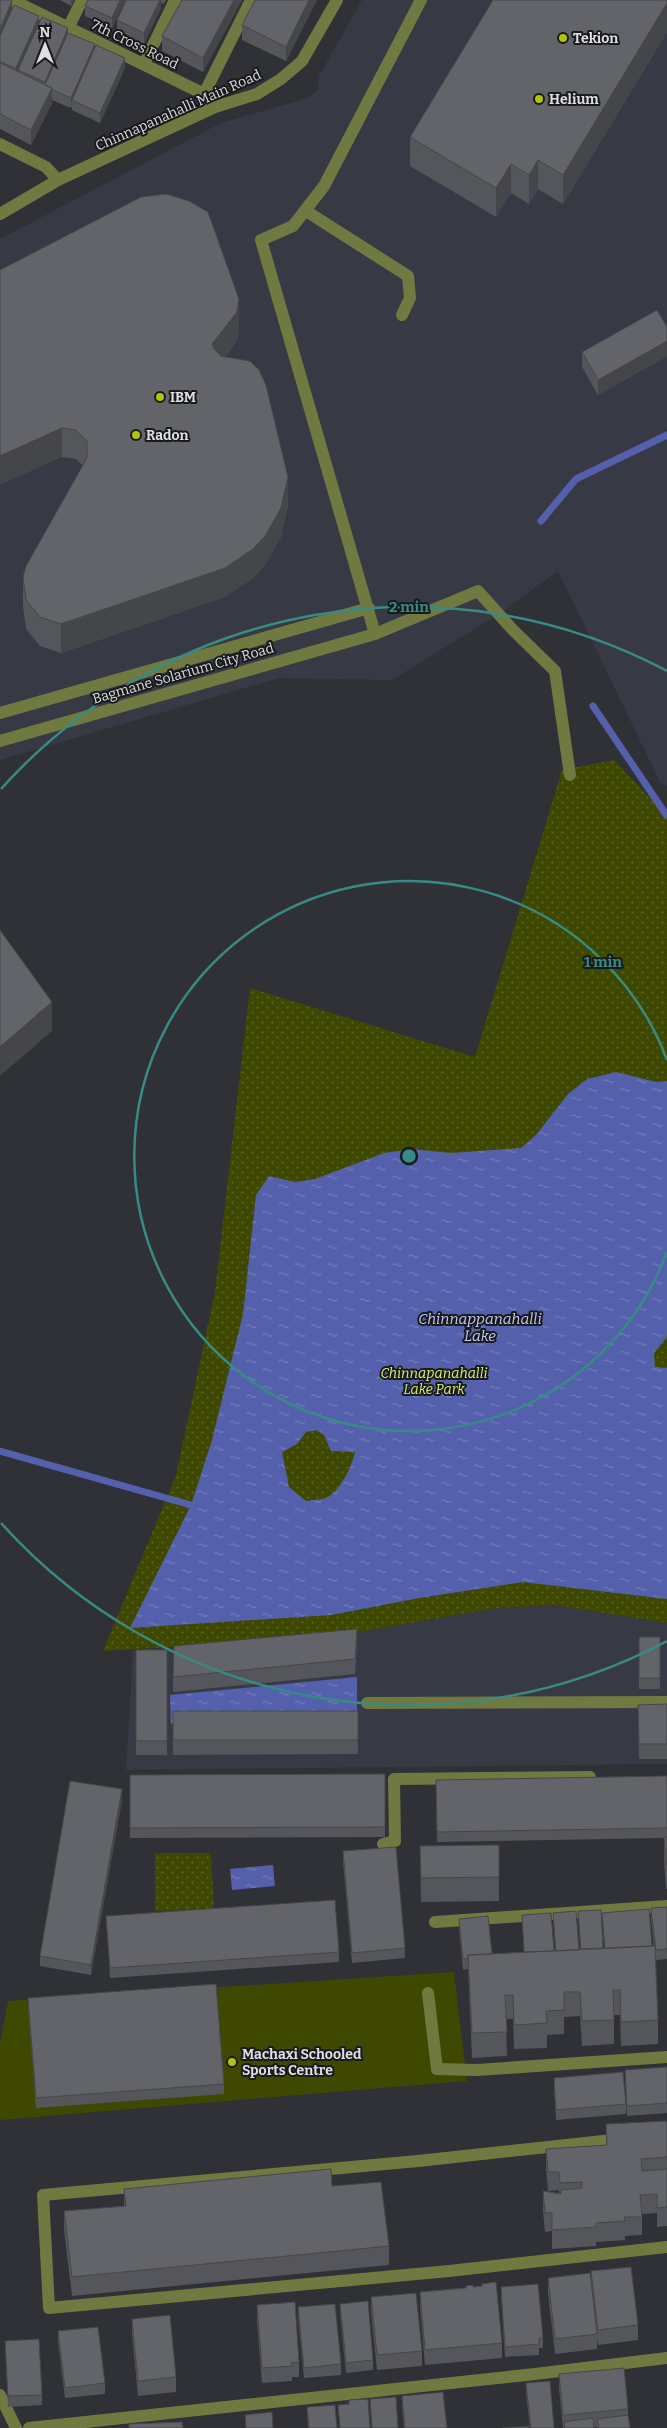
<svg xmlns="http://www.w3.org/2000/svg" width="667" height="2428" viewBox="0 0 667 2428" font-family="Bitter,serif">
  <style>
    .built { fill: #373a45 }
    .grass { fill: #3f4800 }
    .park { fill: url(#park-dots) }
    .water { fill: url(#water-ripples); fill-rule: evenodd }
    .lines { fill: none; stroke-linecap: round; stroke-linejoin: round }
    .stream { stroke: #5460ac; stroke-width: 7 }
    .minor { stroke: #707a40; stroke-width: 12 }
    .wall { fill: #55565b }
    .shaded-wall { fill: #45464a }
    .building { fill: #63646a; stroke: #45464a }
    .ring { fill: none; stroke: #388b85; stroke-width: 2.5 }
    .poi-dot { fill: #afc505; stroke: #18191b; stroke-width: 2 }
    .labels { text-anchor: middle; stroke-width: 4; stroke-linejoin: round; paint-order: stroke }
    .poi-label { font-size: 14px; font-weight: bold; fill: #dedfe3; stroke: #18191b; text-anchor: start }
    .street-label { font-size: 14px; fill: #dedfe3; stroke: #18191b }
    .park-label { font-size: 14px; font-style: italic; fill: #dbf074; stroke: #18191b }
    .water-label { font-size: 15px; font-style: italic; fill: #c2cbf6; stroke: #18191b }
    .centre { fill: #388b85; stroke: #18191b; stroke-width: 2.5 }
    .ring-label { font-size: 15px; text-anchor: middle; font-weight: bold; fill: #388b85; stroke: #18191b; stroke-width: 4; stroke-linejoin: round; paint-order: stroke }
  </style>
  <defs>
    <pattern id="park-dots" width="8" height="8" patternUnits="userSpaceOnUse" patternTransform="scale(1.25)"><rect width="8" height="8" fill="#3f4800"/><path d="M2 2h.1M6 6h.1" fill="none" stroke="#5a6225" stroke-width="1.8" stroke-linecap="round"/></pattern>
    <pattern id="water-ripples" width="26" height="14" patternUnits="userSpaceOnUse" patternTransform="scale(1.25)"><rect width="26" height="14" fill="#5460ac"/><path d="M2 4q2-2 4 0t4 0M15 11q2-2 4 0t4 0" fill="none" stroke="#747ebb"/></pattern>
  </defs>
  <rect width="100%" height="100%" fill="#2f3136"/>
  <!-- built -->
  <path class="built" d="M362 0H667V786L660 782 558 571 502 612 392 680 279 678 0 760V239L221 123 305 99 318 90 319 76Z
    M554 1605 667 1623V1764L126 1770 133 1650 324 1638 498 1608Z"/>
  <!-- grass -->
  <path class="grass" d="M454 1972 467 2081 0 2120V2043L8 2001Z"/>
  <!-- park -->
  <path class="park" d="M614 760 667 816V1623L554 1605 498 1608 324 1638 103 1651 176 1475 215 1292 250 988 475 1057 562 770Z
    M155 1853H211L214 1909 155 1911Z"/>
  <!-- water -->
  <path class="water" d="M616 1072 656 1082 667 1081V1337L654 1353 655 1367 667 1368V1599L523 1582 419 1598 331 1615 130 1628 191 1505 212 1440 243 1314 256 1195 269 1176 295 1182 315 1179 384 1153 411 1149 451 1153 521 1148 536 1135 568 1094 587 1079ZM316 1430 324 1435 331 1451 355 1452C352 1466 340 1492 326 1498 319 1500 312 1500 306 1501L289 1487 282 1452 297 1444 306 1432Z
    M357 1677V1723L171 1724 170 1695Z
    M273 1865 275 1886 232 1890 230 1869Z"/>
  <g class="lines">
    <!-- stream -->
    <path class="stream" d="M541 521 576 479 667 435
      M593 706 667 816
      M0 1451 191 1505"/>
    <!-- minor -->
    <path class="minor" d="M12 0 204 94 215 107
      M68 28 82 0
      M144 64 175 0
      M204 94 251 0
      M0 144 46 167 58 180
      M306 211 408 276 410 298 402 315
      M0 214 58 180 215 107 257 94 281 79 302 61 337 0
      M375 634 261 240 293 226 324 186 421 0
      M0 713 369 608
      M0 741 375 634 478 591 512 629 555 671 570 775
      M367 1703 667 1702
      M383 1844 395 1841 394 1779 590 1777
      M435 1922 667 1906
      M428 1993 437 2069 477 2070 667 2057
      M622 2139 418 2161 43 2195 49 2308 449 2271 667 2247
      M0 2395 16 2428
      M29 2428 535 2374 667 2358"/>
  </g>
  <!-- wall -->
  <path class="wall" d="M0 0 39 23 68 33 125 68 100 123 72 110V106L71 108 52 100V103L31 145 0 129Z
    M60 0H74L71 6Z
    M88 0H125L112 28 85 16V6Z
    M126 0H166L164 4 161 3V8L144 44 117 30V20Z
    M182 0H242L203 72 162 51V36Z
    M317 0 286 61 242 40V25Z
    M667 0V32L563 204 538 189 529 204 511 193 496 217 410 166V137Z
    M0 270 239 328 237 341 225 357 288 506 281 537 265 565 253 578 225 597 61 653 40 646 26 629 23 606V577L83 466 76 459 62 457Z
    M667 327V356L598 395 582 367V352Z
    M639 1637H660V1689H639Z
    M357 1644 355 1674 173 1692V1677Z
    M136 1650H167V1755H136Z
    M667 1704V1759H639L638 1705Z
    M173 1711H358V1754L173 1755Z
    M385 1774V1837L130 1838V1775Z
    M667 1776V1889H666L664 1861V1838L437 1842 436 1780Z
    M122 1800 91 1975 40 1966V1956Z
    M499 1845V1901L421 1902 420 1846Z
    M343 1851 405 1948V1958L352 1963 343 1861Z
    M667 1907V1959L656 1960 658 2020V2044L621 2046 620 2015H614V2044L582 2046 580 2016 564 2017V2034L547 2035V2048L514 2049 513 2019H506L507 2056 472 2058 468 1969 463 1970 459 1929V1919L492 1954 524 1952 522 1915 554 1951H555L553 1913 579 1950 580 1949 578 1911 603 1948H604L602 1913 652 1946H654L651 1919V1908Z
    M106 1916 339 1952V1962L110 1978Z
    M28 1998 224 2084V2094L36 2108 28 2008Z
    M667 2067V2113L627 2116 625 2070Z
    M554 2078 626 2104V2114L556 2120 554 2088Z
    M667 2121V2226L657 2227V2213L642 2214V2235L625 2236V2240L596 2242V2246L552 2249V2231L545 2232 543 2210V2191L559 2193V2190L548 2191 546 2168V2149L606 2145V2124Z
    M332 2186 389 2246V2265L72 2296 64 2230V2211L124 2206V2189Z
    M591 2271 638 2325V2340L598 2345 597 2338V2349L555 2354 548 2293V2278L591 2286Z
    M473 2287 502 2343V2358L425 2365 420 2307V2292Z
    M501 2287 543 2338V2348H539V2355L505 2357 501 2297Z
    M371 2297 422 2351V2366L377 2370 371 2312Z
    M340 2304 373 2360V2370L346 2373 340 2314Z
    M257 2305 299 2362V2377H292V2381L262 2383 257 2320Z
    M298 2307 341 2364V2375L304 2378 298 2318Z
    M132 2319 176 2377V2392L138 2396 132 2334Z
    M58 2331 105 2383V2394L65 2398 58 2342Z
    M5 2341 42 2395V2405L8 2407Z
    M559 2374 628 2409V2415L630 2428H597V2427H594V2428H563L559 2388Z
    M526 2383 554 2428H530L526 2394Z
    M402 2396 447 2428H404L402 2407Z
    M307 2407 337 2428H308Z"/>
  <!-- shaded-wall -->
  <path class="shaded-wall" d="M71 0H74L71 6Z
    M120 0H125L112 28V18Z
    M160 0H161V8L144 44V33Z
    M234 0H242L203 72V58Z
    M309 0H317L286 61V47Z
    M12 1V11L0 40V29Z
    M667 3V32L563 204V175Z
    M39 16V26L18 70V73L16 79V68Z
    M68 28V39L45 86V82Z
    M95 44V54L72 100 71 108V98Z
    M125 58V68L100 123V113Z
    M52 88V103L31 145V130Z
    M538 160V189L529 204V175Z
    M511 164V193L496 217V188Z
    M239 299V328L237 341 212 374V344Z
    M667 341V356L598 395V380Z
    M62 428V457L0 485V456Z
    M288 477V506L281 537 265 565 253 578 225 597 61 653V624Z
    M52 1002V1031L0 1076V1047Z
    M122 1789V1800L91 1975V1965Z"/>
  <!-- building -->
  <path class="building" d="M0 0H10L12 1 0 29Z
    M88 0H120L112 18 85 6Z
    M126 0H160L144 33 117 20Z
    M182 0H234L203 58 162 36Z
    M255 0H309L286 47 242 25Z
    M493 0H667V3L563 175 538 160 529 175 511 164 496 188 410 137Z
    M14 5 39 16 16 68 0 62V36Z
    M42 17 68 28 45 82 18 70Z
    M68 33 95 44 71 98 51 89 52 88 45 85Z
    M96 45 125 58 100 113 72 100Z
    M0 63 52 88 31 130 0 114Z
    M166 194 189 201 208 212 239 299 237 312 212 344 214 349 221 356 250 361 259 370 266 385 288 477 281 508 265 536 253 549 225 568 61 624 40 617 26 600 23 577 26 566 87 458V441L76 430 62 428 0 456V270L141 197Z
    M657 310 667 327V341L598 380 582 352Z
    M0 930 52 1002 0 1047Z
    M357 1629 355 1659 173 1677 174 1646Z
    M639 1637H660V1678H639Z
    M136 1650H167V1741H136Z
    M667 1704V1744H639L638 1705Z
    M173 1711H358V1740H173Z
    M385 1774V1827L130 1828V1775Z
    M667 1776V1828L437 1832 436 1780Z
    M70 1781 122 1789 91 1965 40 1956Z
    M664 1837H667V1865H666Z
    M499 1845V1877L421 1878 420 1846Z
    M396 1847 405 1948 352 1953 343 1851Z
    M335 1900 339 1952 110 1968 106 1916Z
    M667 1907V1949L656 1950 651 1908Z
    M649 1909 652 1946 605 1948 602 1913Z
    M601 1910 603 1948 581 1949 578 1911Z
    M576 1911 579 1950 556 1951 553 1913Z
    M551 1913 554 1951 524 1952 522 1915Z
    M488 1916 492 1954 468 1955V1959H463L459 1919Z
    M655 1946 658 2020 621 2022 620 1990H613L614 2020 582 2021 580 1992H564V2010L546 2011 547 2023 514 2025 513 1995H505L507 2032 472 2033 468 1955Z
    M216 1984 224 2084 36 2098 28 1998Z
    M667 2067V2103L627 2106 625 2070Z
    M623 2072 626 2104 556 2110 554 2078Z
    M667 2121V2157L641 2159 642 2171 667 2169V2207L657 2208V2194L640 2195 642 2217H624L625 2221 596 2223V2227L552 2230V2213H545L543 2191 561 2194V2190L582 2188V2182L560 2183 559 2172H548L546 2149 607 2145 606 2124Z
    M331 2169 332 2186 381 2182 389 2246 72 2277 64 2211 126 2206 124 2189Z
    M631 2267 638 2325 598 2330 591 2271Z
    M590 2273 597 2334 555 2339 548 2278Z
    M496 2282 502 2343 425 2350 420 2292 466 2288V2286L473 2285V2287L482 2286V2284Z
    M538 2284 543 2338H539V2344L505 2347 501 2287Z
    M416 2293 422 2351 377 2355 371 2297Z
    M368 2301 373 2360 346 2363 340 2304Z
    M295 2302 299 2362 291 2363 292 2366 262 2368 257 2305Z
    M335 2304 341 2364 304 2368 298 2307Z
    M170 2315 176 2377 138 2381 132 2319Z
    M98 2327 105 2383 65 2388 58 2331Z
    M39 2339 42 2395 8 2396 5 2341Z
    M624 2368 628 2409 563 2415 559 2374Z
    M550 2381 554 2428H531L526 2383Z
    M443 2392 447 2428H405L402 2396Z
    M396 2397 398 2428H372L370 2399Z
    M368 2399 370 2428H340L338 2405 349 2404V2400Z
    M335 2405 337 2428H309L307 2407Z
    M272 2412 273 2428H246L245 2415Z
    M628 2415 630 2428H599L597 2419Z
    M593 2418 594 2428H565L564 2422Z
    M182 2422 183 2428H129V2424Z
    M529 2426V2428H502Z"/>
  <!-- distance rings -->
  <g class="ring">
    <path d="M667 1252A275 275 0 1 1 667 1060"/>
    <path d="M667 1641A549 549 0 0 1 1 1523M1 789A549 549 0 0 1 667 671"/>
  </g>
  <!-- markers -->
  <g class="poi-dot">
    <circle cx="563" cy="38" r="5"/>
    <circle cx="539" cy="99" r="5"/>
    <circle cx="160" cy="397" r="5"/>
    <circle cx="136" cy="435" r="5"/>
    <circle cx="232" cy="2062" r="5"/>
  </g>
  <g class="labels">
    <!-- poi labels -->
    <g class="poi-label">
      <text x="573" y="43">Tekion</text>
      <text x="549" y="104">Helium</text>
      <text x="170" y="402">IBM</text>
      <text x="146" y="440">Radon</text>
      <text x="242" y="2059">Machaxi Schooled<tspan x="242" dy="16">Sports Centre</tspan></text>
    </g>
    <!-- street labels -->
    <g class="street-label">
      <text transform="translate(135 44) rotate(26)" y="5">7th Cross Road</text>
      <text transform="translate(178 110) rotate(-24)" y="5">Chinnapanahalli Main Road</text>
      <text transform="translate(183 673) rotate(-16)" y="5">Bagmane Solarium City Road</text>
    </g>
    <!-- park labels -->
    <g class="park-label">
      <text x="434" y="1378">Chinnapanahalli<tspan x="434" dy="16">Lake Park</tspan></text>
    </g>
    <!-- water labels -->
    <g class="water-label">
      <text x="480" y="1324">Chinnappanahalli<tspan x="480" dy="17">Lake</tspan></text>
    </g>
  </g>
  <circle cx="409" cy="1156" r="8" class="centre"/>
  <g class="ring-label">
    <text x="409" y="612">2 min</text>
    <text x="603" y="967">1 min</text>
  </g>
  <!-- north arrow -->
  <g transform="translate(45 45)" stroke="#18191b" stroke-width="4" paint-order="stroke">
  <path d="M0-4L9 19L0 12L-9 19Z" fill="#dedfe3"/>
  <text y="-8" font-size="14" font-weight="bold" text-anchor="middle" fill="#dedfe3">N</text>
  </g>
</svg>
